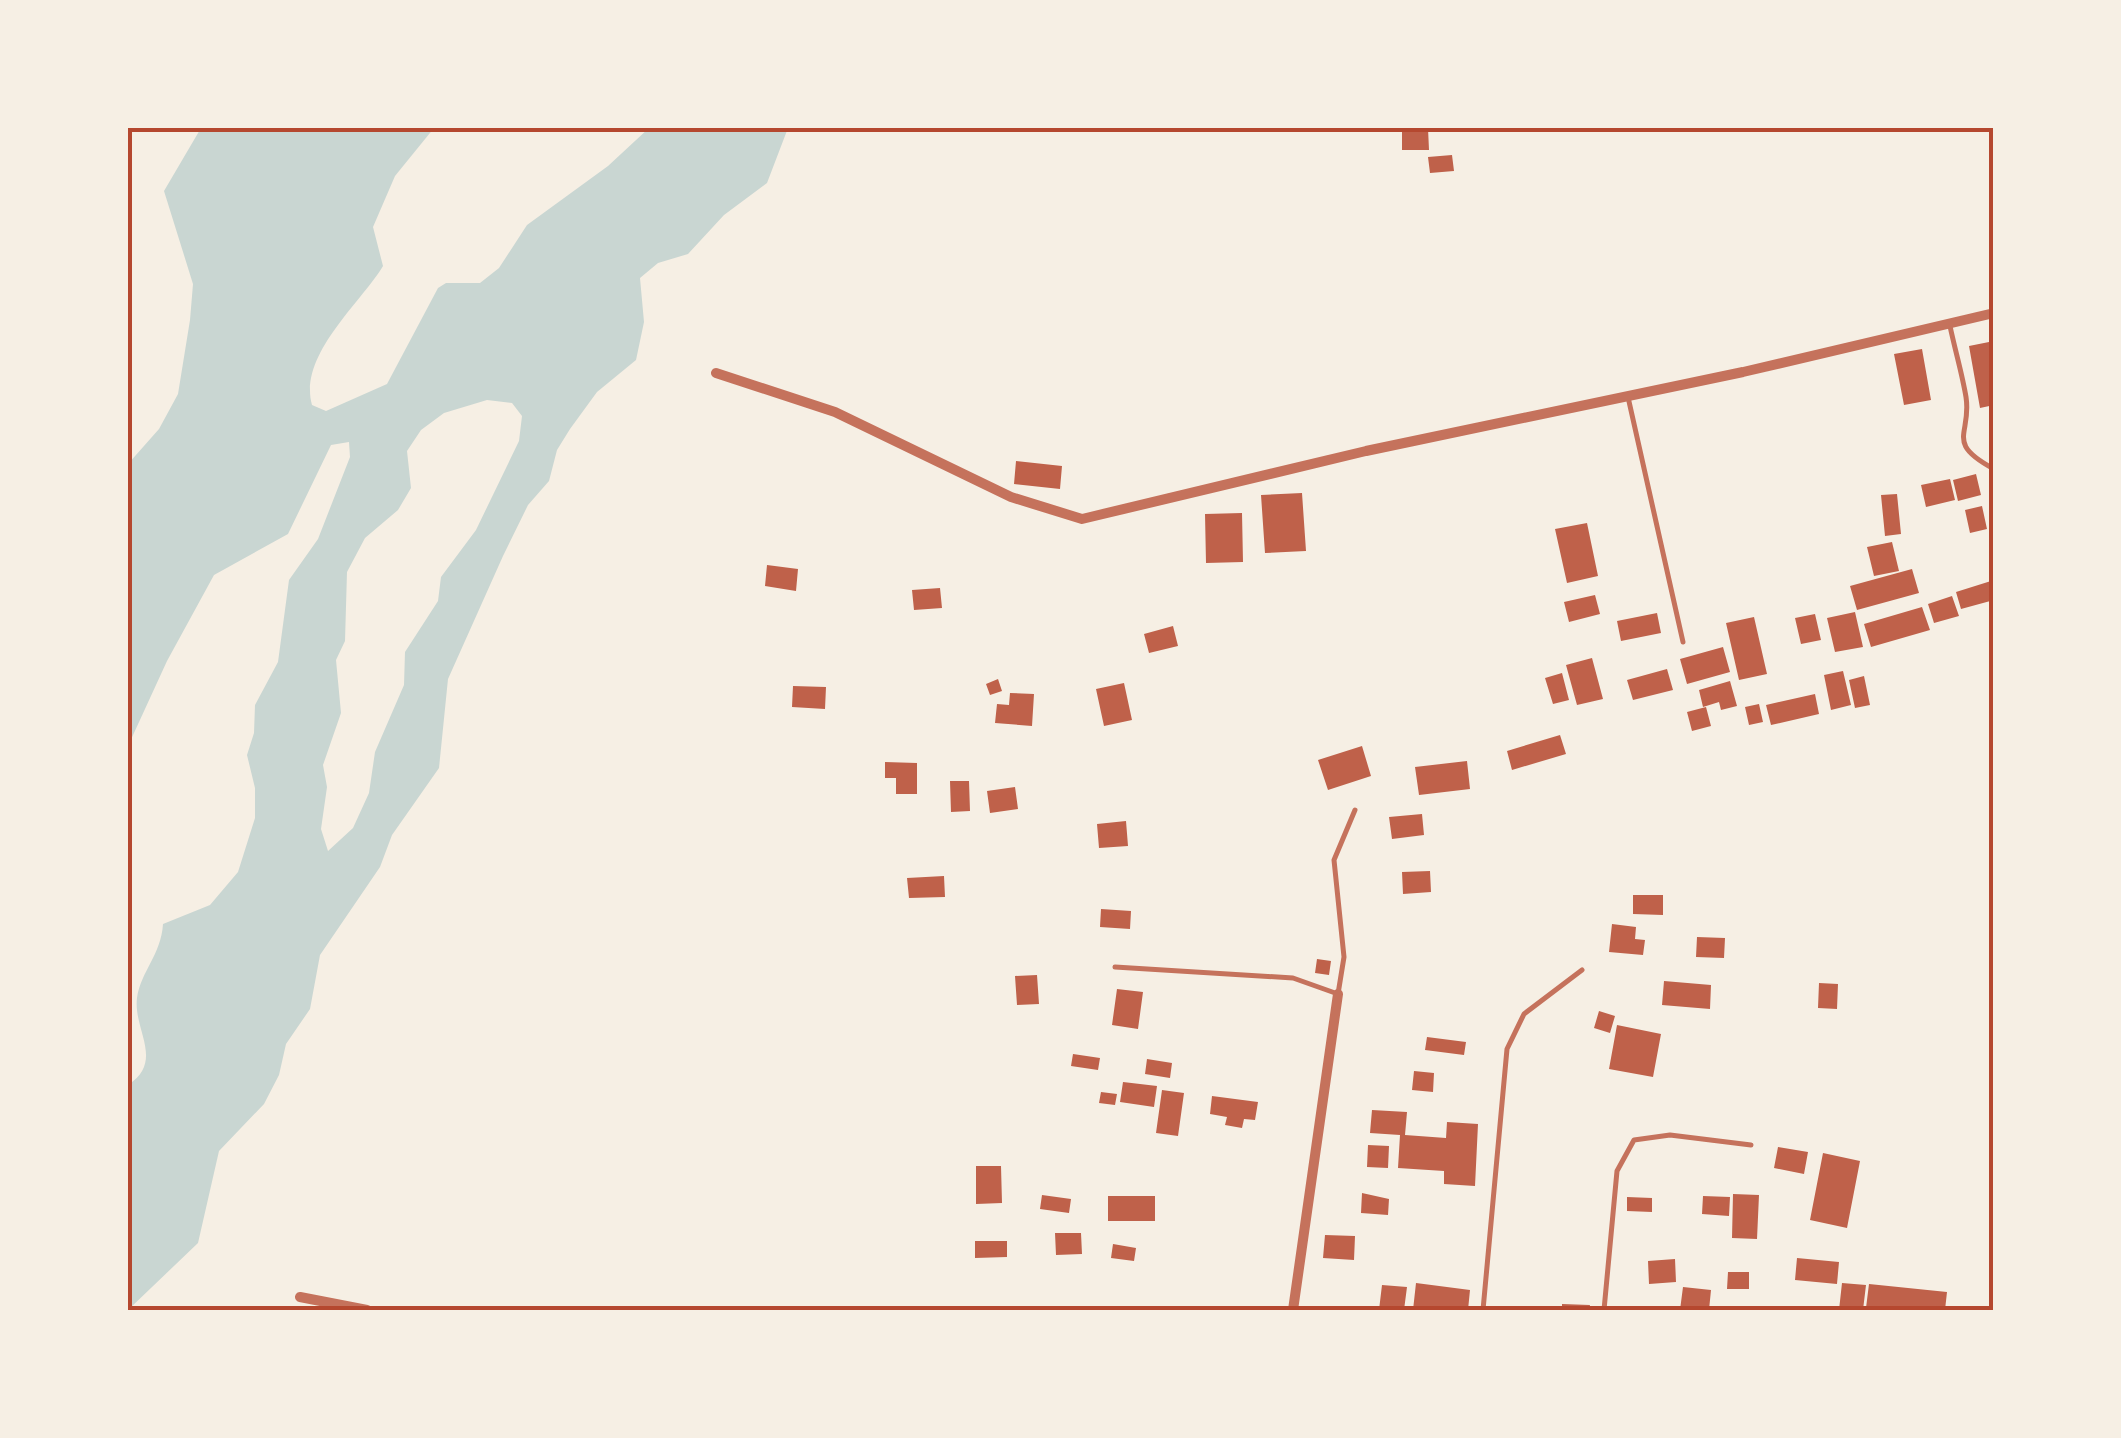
<svg xmlns="http://www.w3.org/2000/svg" width="2121" height="1438" viewBox="0 0 2121 1438" font-family="'DejaVu Sans',sans-serif">
  <style>
    .water { fill: #c9d6d2; fill-rule: evenodd }
    .building { fill: #bf614a }
    .lines { fill: none; stroke-linecap: round; stroke-linejoin: round }
    .service { stroke: #c5725c; stroke-width: 5 }
    .minor { stroke: #c5725c; stroke-width: 10 }
    .neatline { fill: none; stroke: #b5482f; stroke-width: 4 }
  </style>
  <rect width="100%" height="100%" fill="#f6efe4"/>
  <!-- water -->
  <path class="water" d="M201 128H434L395 176 373 227 383 266C361 303 298 355 312 405L326 411 387 384 438 288 446 283H480L499 268 527 225 608 166 649 128H788L767 183 724 215 688 254 658 263 640 278 644 322 636 360 597 392 570 429 557 450 549 481 528 505 503 556 448 679 439 768 392 835 380 867 320 955 310 1009 286 1044 279 1075 264 1104 219 1151 198 1243 128 1310V1085C165 1061 133 1030 137 998 141 971 161 955 163 924L210 905 238 872 255 818V788L247 755 254 733 255 705 278 662 289 580 318 539 350 457 349 442 331 445 288 534 214 575 167 661 128 746V464L159 429 178 394 190 320 193 284 164 191ZM487 400 512 403 522 416 519 441 476 530 441 577 438 601 405 652 404 685 375 752 369 793 353 828 328 851 321 829 327 787 323 765 341 713 336 660 345 641 347 572 365 538 398 510 411 488 407 451 421 430 444 413Z"/>
  <!-- building -->
  <path class="building" d="M1402 128H1428L1429 150H1402Z
    M1452 155 1454 171 1430 173 1428 157Z
    M1994 341V405L1980 408 1969 346Z
    M1922 349 1931 400 1904 405 1894 354Z
    M1016 461 1062 466 1060 489 1014 484Z
    M1976 474 1981 495 1958 501 1953 480Z
    M1950 479 1955 500 1926 507 1921 485Z
    M1302 493 1306 551 1265 553 1261 495Z
    M1897 494 1901 534 1885 536 1881 495Z
    M1982 506 1987 529 1970 533 1965 510Z
    M1242 513 1243 562 1206 563 1205 514Z
    M1587 523 1598 576 1567 583 1555 529Z
    M1892 542 1899 571 1874 576 1867 547Z
    M767 565 798 569 796 591 765 586Z
    M1912 569 1919 593 1857 610 1850 586Z
    M1991 581 1994 600 1961 609 1956 592Z
    M940 588 942 608 914 610 912 590Z
    M1595 595 1600 614 1569 622 1564 602Z
    M1952 596 1959 616 1934 623 1928 604Z
    M1922 607 1930 630 1871 647 1864 624Z
    M1855 612 1863 647 1835 652 1827 618Z
    M1657 613 1661 633 1621 641 1617 621Z
    M1815 614 1821 640 1801 644 1795 618Z
    M1754 617 1767 674 1739 680 1726 623Z
    M1173 626 1178 646 1149 653 1144 634Z
    M1723 647 1730 672 1687 684 1680 659Z
    M1592 658 1603 699 1577 705 1566 665Z
    M1667 669 1673 690 1633 700 1627 680Z
    M1843 671 1851 705 1831 710 1824 675Z
    M1562 673 1569 700 1553 704 1545 678Z
    M1864 676 1870 705 1855 708 1849 680Z
    M998 679 1002 691 990 695 986 684Z
    M1730 681 1737 706 1721 710 1719 702 1703 707 1699 690Z
    M1124 683 1132 720 1104 726 1096 689Z
    M793 686 826 687 825 709 792 707Z
    M1010 693 1034 694 1032 726 995 723 997 704 1009 705Z
    M1815 694 1819 714 1771 725 1766 705Z
    M1759 704 1763 722 1749 725 1745 707Z
    M1706 707 1711 726 1692 731 1687 712Z
    M1560 735 1566 754 1512 770 1507 751Z
    M1362 746 1371 776 1328 790 1318 760Z
    M1467 761 1470 789 1419 795 1415 767Z
    M885 762 917 763V794H896V778H885Z
    M950 781H969L970 811 951 812Z
    M1015 787 1018 809 990 813 987 791Z
    M1422 814 1424 835 1392 839 1389 817Z
    M1126 821 1128 846 1099 848 1097 824Z
    M1430 871 1431 892 1403 894 1402 872Z
    M944 876 945 897 909 898 907 878Z
    M1633 895H1663V915L1633 914Z
    M1101 909 1131 911 1130 929 1100 927Z
    M1612 924 1636 927 1635 939 1645 940 1643 955 1609 952Z
    M1697 937 1725 938 1724 958 1696 957Z
    M1317 959 1331 961 1329 975 1315 973Z
    M1037 975 1039 1004 1017 1005 1015 976Z
    M1664 981 1711 985 1710 1009 1662 1005Z
    M1819 983 1838 984 1837 1009 1818 1008Z
    M1117 989 1143 992 1138 1029 1112 1025Z
    M1599 1011 1615 1016 1610 1033 1594 1028Z
    M1617 1025 1661 1034 1653 1077 1609 1069Z
    M1427 1037 1466 1042 1464 1055 1425 1050Z
    M1073 1054 1100 1058 1098 1070 1071 1066Z
    M1147 1059 1172 1063 1170 1078 1145 1074Z
    M1414 1071 1434 1073 1433 1092 1412 1090Z
    M1123 1082 1157 1086 1154 1107 1120 1102Z
    M1162 1090 1184 1093 1178 1136 1156 1133Z
    M1101 1092 1117 1094 1115 1105 1099 1103Z
    M1212 1096 1258 1102 1255 1120 1244 1119 1242 1128 1225 1125 1227 1117 1210 1114Z
    M1372 1110 1407 1112 1405 1135 1446 1138 1447 1122 1478 1124 1475 1186 1444 1184V1171L1398 1168 1400 1135 1370 1133Z
    M1368 1145 1389 1146 1388 1168 1367 1167Z
    M1778 1147 1808 1152 1804 1174 1774 1168Z
    M1823 1153 1860 1161 1847 1228 1810 1220Z
    M976 1166H1001L1002 1203 976 1204Z
    M1362 1193 1389 1199 1388 1215 1361 1213Z
    M1733 1194 1759 1195 1757 1239 1732 1238Z
    M1042 1195 1071 1199 1069 1213 1040 1209Z
    M1108 1196H1155V1221H1108Z
    M1703 1196 1730 1197 1729 1216 1702 1214Z
    M1627 1197 1652 1198V1212L1627 1211Z
    M1055 1233H1081L1082 1254 1056 1255Z
    M1325 1235 1355 1236 1354 1260 1323 1258Z
    M975 1241H1007V1257L975 1258Z
    M1113 1244 1136 1248 1134 1261 1111 1258Z
    M1797 1258 1839 1262 1837 1284 1795 1280Z
    M1675 1259 1676 1282 1649 1284 1648 1261Z
    M1728 1272H1749V1289H1727Z
    M1416 1283 1470 1290 1468 1310H1413Z
    M1842 1283 1866 1285 1863 1310H1839Z
    M1869 1284 1947 1292 1945 1310 1866 1308Z
    M1382 1285 1407 1287 1404 1310H1379Z
    M1683 1287 1711 1290 1709 1310H1680Z
    M1562 1304 1590 1305 1589 1310H1562Z"/>
  <g class="lines">
    <!-- service -->
    <path class="service" d="M1950 326C1955 350 1962 373 1966 397 1972 435 1944 442 1994 469
      M1628 397 1683 642
      M1115 967 1293 978 1338 994 1344 957 1334 860 1355 810
      M1483 1310 1507 1049 1524 1014 1582 970
      M1604 1310 1617 1171 1634 1140 1670 1135 1751 1145"/>
    <!-- minor -->
    <path class="minor" d="M716 373 835 412 1011 497 1082 519 1366 451 1743 372 1994 313
      M300 1297 367 1310
      M1293 1310 1338 994"/>
  </g>
  <!-- border -->
  <rect width="2121" height="1438" fill="none" stroke="#f6efe4" stroke-width="260"/>
  <rect x="130" y="130" width="1861" height="1178" class="neatline"/>
</svg>
